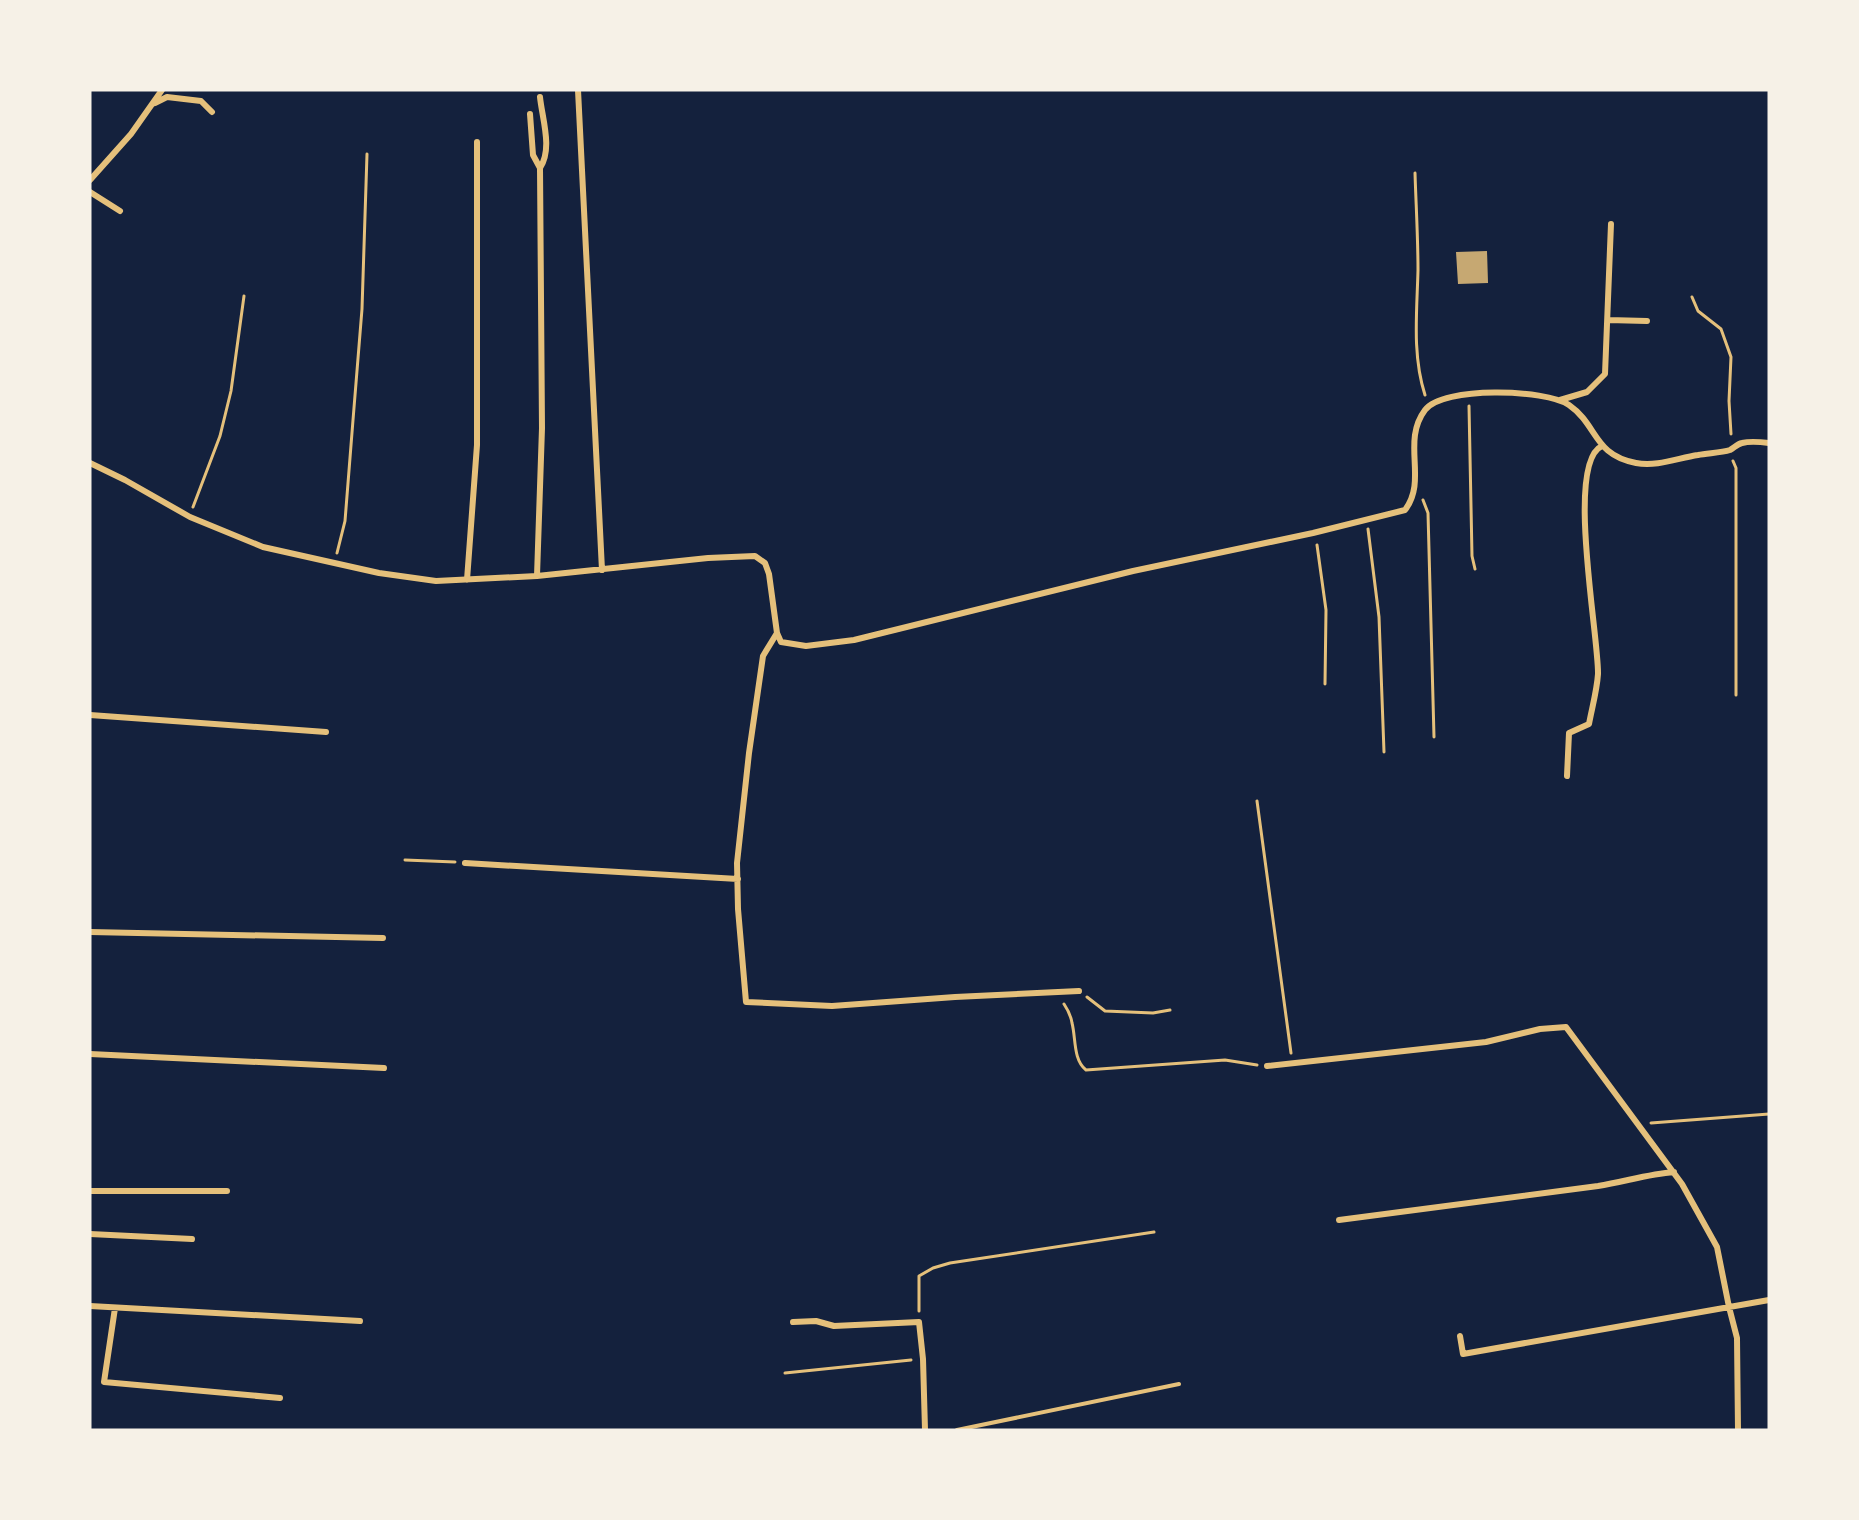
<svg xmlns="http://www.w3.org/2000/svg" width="1859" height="1520" viewBox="0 0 1859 1520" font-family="'Source Sans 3',sans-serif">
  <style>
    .building { fill: #c6a872 }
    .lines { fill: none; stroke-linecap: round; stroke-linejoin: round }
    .path { stroke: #e5c07b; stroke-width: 3 }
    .service { stroke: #e5c07b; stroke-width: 4 }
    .minor { stroke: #e5c07b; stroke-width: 6 }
  </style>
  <rect width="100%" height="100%" fill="#14213d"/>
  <!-- building -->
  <path class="building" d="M1487 251 1488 283 1458 284 1456 252Z"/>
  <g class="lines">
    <!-- path -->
    <path class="path" d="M1415 173C1416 205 1418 238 1418 270 1417 311 1412 355 1425 395
      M1692 297 1698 311 1721 329 1731 357 1729 401 1731 434
      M1469 406 1472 556 1475 569
      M1733 461 1736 468V695
      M1423 500 1428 513 1434 737
      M193 507 220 436 231 391 244 296
      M1368 529 1379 617 1384 752
      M1317 545 1326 610 1325 684
      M337 553 345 521 353 420 362 309 367 154
      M1257 801 1291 1053
      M405 860 455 862
      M1087 997 1105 1011 1153 1013 1170 1010
      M1064 1004C1068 1010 1071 1016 1072 1023 1076 1038 1073 1060 1086 1070L1225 1060 1257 1065
      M1651 1123 1769 1114
      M919 1311V1276L933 1268 950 1263 1154 1232
      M785 1373 911 1360"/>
    <!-- service -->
    <path class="service" d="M957 1430 1179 1384"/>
    <!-- minor -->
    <path class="minor" d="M578 90 602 570
      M540 97C542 118 553 149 540 168
      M155 103 167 97 201 101 212 112
      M530 114 533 155 540 168 542 428 537 576
      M90 180 131 134 162 90
      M90 192 120 211
      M1608 320 1647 321
      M1560 400 1587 392 1605 374 1611 224
      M90 463 125 480 190 517 263 547 379 573 436 581 537 576 708 558 755 556 765 563 769 574 777 633 781 642 806 646 854 640 1133 571 1313 533 1405 510C1428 480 1401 442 1425 410 1443 386 1545 389 1569 405 1598 425 1593 455 1636 463 1657 467 1678 458 1698 455 1708 453 1721 453 1730 450 1734 448 1737 444 1742 443 1750 441 1761 442 1769 443
      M467 580 477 445V142
      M777 633 763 656 749 753 737 863 738 909 746 1002 832 1006 955 997 1079 991
      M90 715 326 732
      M1567 776 1569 733 1589 724C1592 708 1597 690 1598 674 1599 637 1565 462 1602 446
      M465 863 738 879
      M90 932 383 938
      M90 1054 384 1068
      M1267 1066 1486 1042 1540 1029 1566 1027 1682 1184 1717 1247 1729 1307 1737 1338 1738 1430
      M90 1191H227
      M1339 1220 1598 1186C1624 1182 1648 1174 1674 1172
      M90 1234 192 1239
      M90 1306 360 1321
      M115 1308 104 1382 280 1398
      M793 1322 816 1321 834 1326 919 1322 923 1359 925 1430
      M1460 1336 1463 1354 1769 1300"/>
  </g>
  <!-- border -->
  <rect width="1859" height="1520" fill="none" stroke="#f6f1e7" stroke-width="183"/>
</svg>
